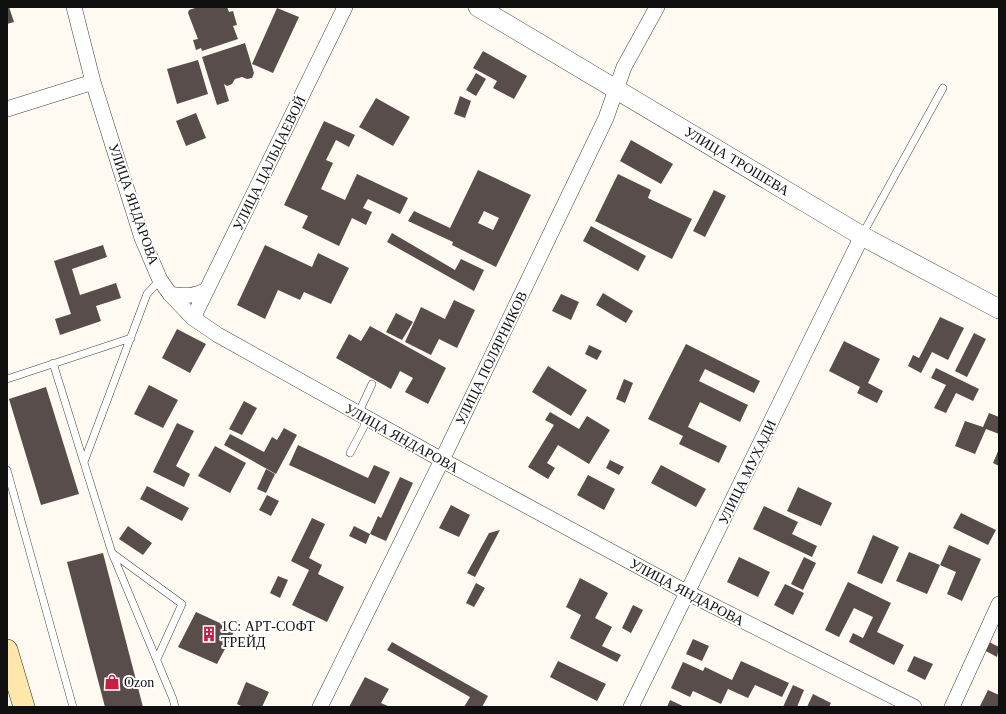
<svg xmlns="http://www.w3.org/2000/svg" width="1006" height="714" viewBox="0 0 1006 714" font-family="Georgia,serif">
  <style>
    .building { fill: #584d4a; fill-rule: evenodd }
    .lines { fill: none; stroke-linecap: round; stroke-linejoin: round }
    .service-casing { stroke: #424242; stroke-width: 8 }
    .minor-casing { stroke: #424242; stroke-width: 16 }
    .tertiary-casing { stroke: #424242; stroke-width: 20 }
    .secondary-casing { stroke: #313131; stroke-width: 22 }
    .service { stroke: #fff; stroke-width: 7 }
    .minor { stroke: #fff; stroke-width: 15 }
    .tertiary { stroke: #fff; stroke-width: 19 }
    .secondary { stroke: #ffe7ac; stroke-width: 21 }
    .labels { text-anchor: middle; stroke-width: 4; stroke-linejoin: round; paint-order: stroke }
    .street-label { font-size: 14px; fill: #0f0f0f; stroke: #fff }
    .poi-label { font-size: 14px; fill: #0f0f0f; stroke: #fff; text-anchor: start }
  </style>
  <rect width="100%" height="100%" fill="#fffaf1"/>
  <!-- building -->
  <path class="building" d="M7 7H9L14 22 7 24Z
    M198 7H227L229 12 233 11 237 25 233 26 238 39 202 51 201 48 196 50 193 40 198 39 188 13 189 10Z
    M277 8 299 17 273 73 252 64Z
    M245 43 254 73 252 78 247 79 242 77 235 79 232 84 227 86 224 84 229 101 217 105 202 57Z
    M483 51 527 76 514 99 493 88 497 81 473 68Z
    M198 60 208 94 177 104 167 69Z
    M476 73 486 79 476 96 466 90Z
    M460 96 471 101 465 118 454 114Z
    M376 98 410 117 393 146 359 127Z
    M196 113 206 138 186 146 176 121Z
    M324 121 355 135 349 147 336 140 326 160 333 163 321 189 345 200 357 174 408 198 400 214 368 199 363 208 372 212 366 225 352 218 339 246 302 228 308 216 284 205Z
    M631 140 673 164 661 184 620 161Z
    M478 170 531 195 496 267 452 245 453 242 408 221 414 211 450 228ZM484 211 499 218 493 230 478 223Z
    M618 174 651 190 648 198 692 219 672 259 595 221Z
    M714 190 726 196 705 237 693 231Z
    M591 226 646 256 638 271 583 241Z
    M392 233 455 270 461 259 484 270 474 291 387 242Z
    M103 245 107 257 72 269 80 295 116 283 121 298 96 306 101 321 60 335 55 319 71 314 54 261Z
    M265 245 312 267 318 253 349 268 331 304 304 292 300 300 278 290 265 319 237 305Z
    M603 293 633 311 626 323 596 305Z
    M561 294 579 302 571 320 552 311Z
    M454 300 475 310 457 348 439 339 431 355 405 342 421 307 445 319Z
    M396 313 413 322 402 340 386 332Z
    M940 317 964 328 948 360 932 352 921 373 908 366 913 355 919 358Z
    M370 326 446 368 428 404 405 392 413 378 400 371 391 389 336 358 349 334 361 341Z
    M177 329 206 344 190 373 162 358Z
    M974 333 986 339 967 377 955 371Z
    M844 341 880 359 868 383 883 391 877 403 857 393 860 387 829 371Z
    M686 344 760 381 754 393 705 369 699 381 748 405 740 422 700 402 688 427 727 446 719 463 679 444 683 436 648 419Z
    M589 345 602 351 597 360 585 354Z
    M548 366 587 390 571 416 532 392Z
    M936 368 979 389 973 401 956 393 946 413 934 408 946 385 931 378Z
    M624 379 633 383 625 403 616 399Z
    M149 385 178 400 163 428 134 414Z
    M46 387 79 494 41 505 9 399Z
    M244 401 257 408 242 435 229 429Z
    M550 412 579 429 587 416 610 430 589 464 558 445 547 463 555 468 548 479 528 467 554 425 545 420Z
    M989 413 999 417V434L986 429 975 454 955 446 965 421 983 427Z
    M177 423 194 431 176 466 190 474 184 487 153 472Z
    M284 428 297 435 276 474 224 445 230 434 264 452 272 437 277 440Z
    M298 445 368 478 374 465 390 472 375 504 289 465Z
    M215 446 246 463 230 493 198 476Z
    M999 449V466L993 463Z
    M610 460 624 467 619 475 606 468Z
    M661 465 706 489 696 507 651 483Z
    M266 469 275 474 266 493 257 489Z
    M588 475 615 489 604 510 577 495Z
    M400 477 413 483 386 541 370 534 378 516 381 518Z
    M147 486 189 508 182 521 140 499Z
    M798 487 832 503 821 526 787 511Z
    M267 495 279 501 271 516 259 510Z
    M451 505 470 515 459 537 439 528Z
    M764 506 798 522 792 534 817 546 812 557 753 529Z
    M961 513 996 530 988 545 953 528Z
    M312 518 325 524 309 558 322 565 318 574 344 587 327 622 292 605 309 570 291 561Z
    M128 526 152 543 143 555 119 539Z
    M354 526 370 534 366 544 349 536Z
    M500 530 475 577 467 573 489 533Z
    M873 535 899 547 882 584 857 573Z
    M949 545 981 559 962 601 947 594 956 572 940 565Z
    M909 552 940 565 927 594 896 581Z
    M103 553 143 707H105L67 562Z
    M739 557 770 572 758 597 727 582Z
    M804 557 816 563 803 590 791 584Z
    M278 576 288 580 280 598 270 593Z
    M580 578 608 593 595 618 612 627 602 646 621 655 617 662 570 638 581 615 566 607Z
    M848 582 891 603 877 632 904 645 894 665 849 642 853 633 863 638 873 617 854 608 839 637 825 630Z
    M476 583 485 588 474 607 466 603Z
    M785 584 804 593 793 615 774 605Z
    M633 605 643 610 631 633 622 628Z
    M196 612 235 630 217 664 178 647Z
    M693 639 709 646 702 661 686 654Z
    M392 642 488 696 482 707H464L470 697 387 650Z
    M989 642 999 647 997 657 984 650Z
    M914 656 933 664 925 680 907 671Z
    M558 661 606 684 597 701 550 677Z
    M741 661 789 683 782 697 755 685 748 698 728 689 721 704 693 691 690 697 671 688 683 662 703 671 705 667 732 680Z
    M365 677 389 689 381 703 390 707H349Z
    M246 682 269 692 262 707H243L237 704Z
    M793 685 804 690 797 707H783Z
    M988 690 999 695V707L980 706Z
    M813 694 831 703 829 707H807Z
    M670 700 685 707H667Z"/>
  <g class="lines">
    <defs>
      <path id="service" d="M862 235 943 88
        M53 363 112 553 173 699 175 707
        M7 379 131 338
        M358 414 372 384
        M350 453 368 419
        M84 462 147 294 160 280
        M7 470 73 707
        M112 553 182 604 157 659"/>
      <path id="minor" d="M74 7 93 82 142 238 160 280 170 294 193 318 218 335 442 460 688 593 914 707
        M7 109 93 82
        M170 294C185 297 194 296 207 290
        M193 318 345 7
        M320 707 442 460 606 118 624 67 657 7
        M631 707 862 236
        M952 707 999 604"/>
      <path id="tertiary" d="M478 7 862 236 999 309"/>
      <path id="secondary" d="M7 650 24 707"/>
    </defs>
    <!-- service casing -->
    <use href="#service" class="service-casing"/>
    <!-- minor casing -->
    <use href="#minor" class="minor-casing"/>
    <!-- tertiary casing -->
    <use href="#tertiary" class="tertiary-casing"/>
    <!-- secondary casing -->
    <use href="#secondary" class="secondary-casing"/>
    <!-- service -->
    <use href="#service" class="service"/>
    <!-- minor -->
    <use href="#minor" class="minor"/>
    <!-- tertiary -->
    <use href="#tertiary" class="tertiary"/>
    <!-- secondary -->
    <use href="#secondary" class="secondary"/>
  </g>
  <!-- icons -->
  <defs>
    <symbol id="building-bare" viewBox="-9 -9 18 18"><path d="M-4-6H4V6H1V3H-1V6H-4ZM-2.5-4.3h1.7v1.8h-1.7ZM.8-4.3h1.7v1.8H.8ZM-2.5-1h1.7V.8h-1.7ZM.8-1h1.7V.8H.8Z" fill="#c91d44" stroke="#fff" stroke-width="2.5" paint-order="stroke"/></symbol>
    <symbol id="shop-bare" viewBox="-9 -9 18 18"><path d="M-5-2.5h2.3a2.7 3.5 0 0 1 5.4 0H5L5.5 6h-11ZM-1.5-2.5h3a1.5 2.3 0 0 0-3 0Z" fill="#c91d44" stroke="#fff" stroke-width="2.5" paint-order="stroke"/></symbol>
  </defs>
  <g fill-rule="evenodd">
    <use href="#building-bare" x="198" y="623" width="22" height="22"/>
    <use href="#shop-bare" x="101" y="671" width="22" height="22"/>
  </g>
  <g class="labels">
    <!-- street labels -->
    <g class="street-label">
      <text transform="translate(737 161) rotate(31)" y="5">УЛИЦА ТРОШЕВА</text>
      <text transform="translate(269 163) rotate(-64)" y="5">УЛИЦА ЦАЛЬЦАЕВОЙ</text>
      <text transform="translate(134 204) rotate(71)" y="5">УЛИЦА ЯНДАРОВА</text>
      <text transform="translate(491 358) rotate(-64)" y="5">УЛИЦА ПОЛЯРНИКОВ</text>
      <text transform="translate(402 438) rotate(29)" y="5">УЛИЦА ЯНДАРОВА</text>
      <text transform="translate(747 472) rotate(-64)" y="5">УЛИЦА МУХАДИ</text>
      <text transform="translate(687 592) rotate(28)" y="5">УЛИЦА ЯНДАРОВА</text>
    </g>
    <!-- poi labels -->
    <g class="poi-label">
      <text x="221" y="631">1С: АРТ-СОФТ<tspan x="221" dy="16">ТРЕЙД</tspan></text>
      <text x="124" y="687">Ozon</text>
    </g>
  </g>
  <!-- border -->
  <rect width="1006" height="714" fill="none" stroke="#0f0f0f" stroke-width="16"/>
</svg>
